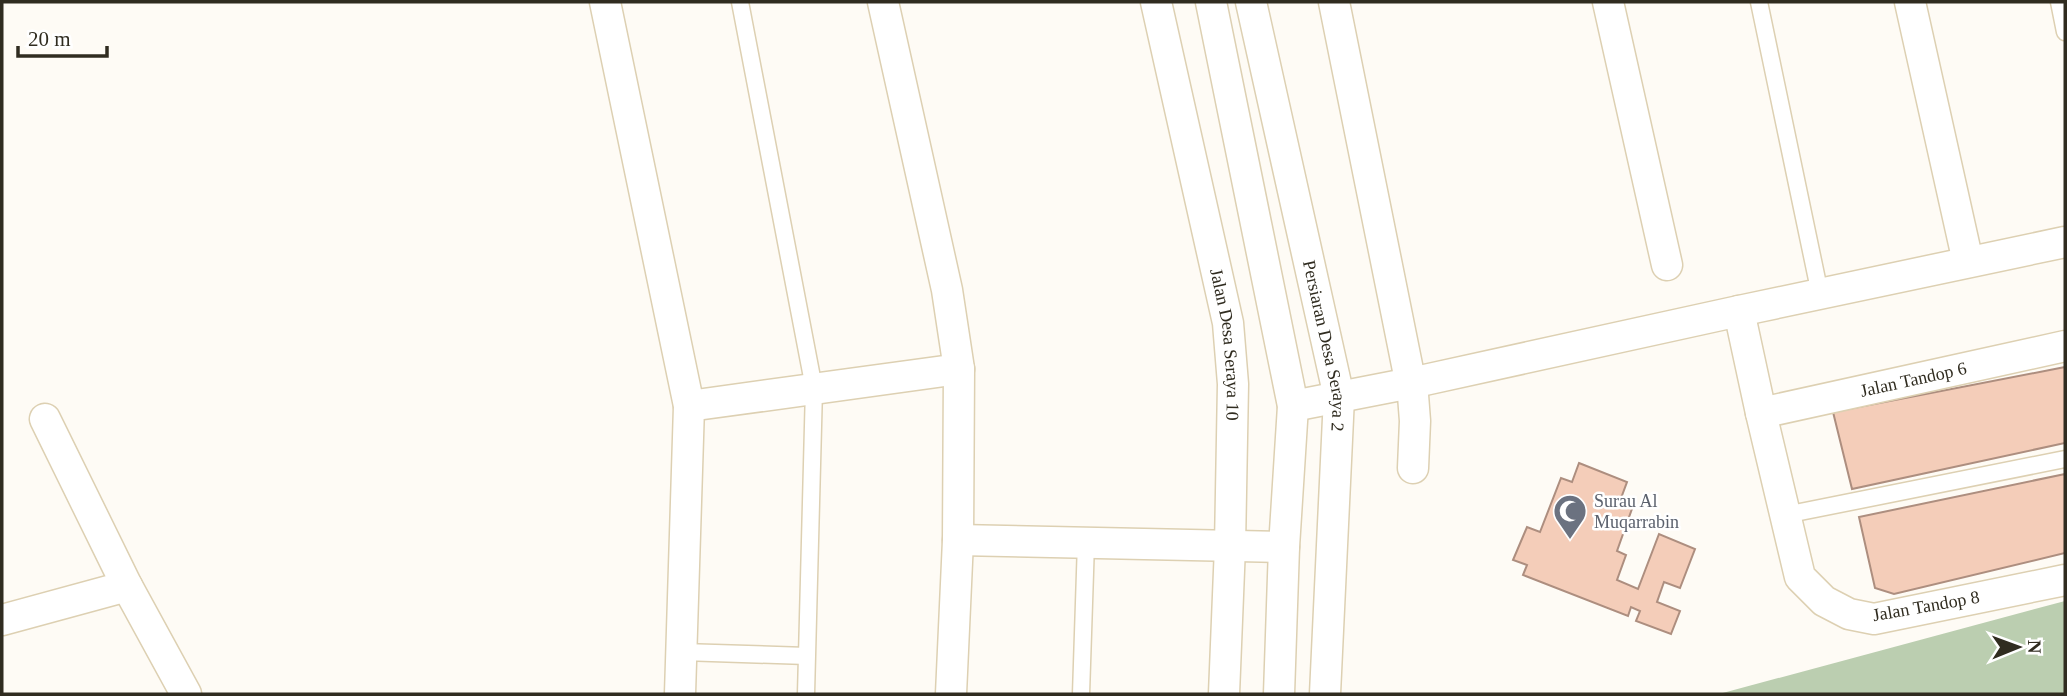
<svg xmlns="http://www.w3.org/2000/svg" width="2067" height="696" viewBox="0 0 2067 696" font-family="Georgia,serif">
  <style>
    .green { fill: #bbceb0 }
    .building { fill: #f4cdb9; stroke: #ad8e7f; stroke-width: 2 }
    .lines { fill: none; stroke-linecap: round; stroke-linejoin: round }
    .service-casing { stroke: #ddd0b2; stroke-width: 19 }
    .minor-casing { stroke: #ddd0b2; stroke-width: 33 }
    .service { stroke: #fff; stroke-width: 16 }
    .minor { stroke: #fff; stroke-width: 30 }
    .labels { text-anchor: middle; stroke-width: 5; stroke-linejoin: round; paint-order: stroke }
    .street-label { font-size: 18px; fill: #302c20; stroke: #fff }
    .worship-label { font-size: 18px; fill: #5b616d; stroke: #fff; text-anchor: start }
  </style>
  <rect width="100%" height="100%" fill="#fefbf5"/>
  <!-- green -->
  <path class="green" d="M2065 601V694H1719Z"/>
  <!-- building -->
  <path class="building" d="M2065 367V443L1852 489 1833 412Z
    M1579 463 1627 482 1620 501 1633 506 1617 551 1626 555 1617 580 1638 589 1659 534 1695 549 1680 588 1664 582 1657 602 1680 611 1671 634 1636 621 1640 611 1631 607 1628 616 1523 575 1527 565 1513 560 1527 527 1540 532 1561 478 1572 482Z
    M2065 474V553L1894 594 1875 588 1859 517Z"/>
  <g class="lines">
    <defs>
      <path id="service" d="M740 2 814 388 806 694
        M1759 2 1820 294
        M2059 2 2065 32
        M1785 515 2065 459
        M682 652 807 656
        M1081 694 1086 542"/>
      <g id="minor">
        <path d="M605 2 689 406 680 694"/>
        <path d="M883 2 947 290 959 369 958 540 951 694"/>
        <path id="s1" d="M1156 2 1228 323 1233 384 1230 546 1224 694"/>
        <path d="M1211 2 1293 406 1284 547 1279 694"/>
        <path id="s2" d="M1251 2 1339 397 1325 694"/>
        <path d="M1334 2 1413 395 1415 421 1413 468"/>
        <path d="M1608 2 1667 265"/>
        <path d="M1910 2 1968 262"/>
        <path d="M1739 311 1761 413 1800 577 1824 601 1849 614 1874 619 2065 580"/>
        <path d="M689 406 959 369"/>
        <path d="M1293 406 1411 383 1739 311 2065 242"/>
        <path id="s3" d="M1761 413 2065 346"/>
        <path d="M45 419 127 586 186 694"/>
        <path d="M958 540 1284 547"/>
        <path d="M2 620 127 586"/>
      </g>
    </defs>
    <!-- service casing -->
    <use href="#service" class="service-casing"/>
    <!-- minor casing -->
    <use href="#minor" class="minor-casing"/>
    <!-- service -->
    <use href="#service" class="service"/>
    <!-- minor -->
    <use href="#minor" class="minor"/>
  </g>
  <!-- icons -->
  <defs>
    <symbol id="mosque-pin" viewBox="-11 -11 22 30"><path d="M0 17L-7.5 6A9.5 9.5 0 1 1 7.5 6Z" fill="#6b7280" stroke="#fff"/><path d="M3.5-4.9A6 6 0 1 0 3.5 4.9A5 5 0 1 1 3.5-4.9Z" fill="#fff"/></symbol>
  </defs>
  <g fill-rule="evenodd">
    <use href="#mosque-pin" x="1551" y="492" width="38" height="52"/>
  </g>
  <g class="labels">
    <!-- street labels -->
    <g class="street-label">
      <text dy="6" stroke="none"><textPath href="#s1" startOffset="350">Jalan Desa Seraya 10</textPath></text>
      <text dy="6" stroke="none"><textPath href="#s2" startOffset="352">Persiaran Desa Seraya 2</textPath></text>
      <text dy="6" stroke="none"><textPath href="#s3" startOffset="156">Jalan Tandop 6</textPath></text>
      <text transform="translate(1926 606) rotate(-10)" y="6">Jalan Tandop 8</text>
    </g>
    <!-- worship labels -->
    <g class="worship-label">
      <text x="1594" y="507">Surau Al<tspan x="1594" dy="21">Muqarrabin</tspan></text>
    </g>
  </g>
  <!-- border -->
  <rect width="2067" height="696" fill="none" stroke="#302c20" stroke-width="7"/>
  <!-- north arrow -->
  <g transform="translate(2018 647) rotate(89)" stroke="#ffffff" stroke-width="5" paint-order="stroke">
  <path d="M0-5L12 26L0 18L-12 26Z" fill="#302c20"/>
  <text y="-10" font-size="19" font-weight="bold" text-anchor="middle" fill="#302c20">N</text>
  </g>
  <!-- scale -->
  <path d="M18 46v10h89v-10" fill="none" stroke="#302c20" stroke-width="3.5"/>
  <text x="28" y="46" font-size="21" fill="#302c20" stroke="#ffffff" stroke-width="5" paint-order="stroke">20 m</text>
</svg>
